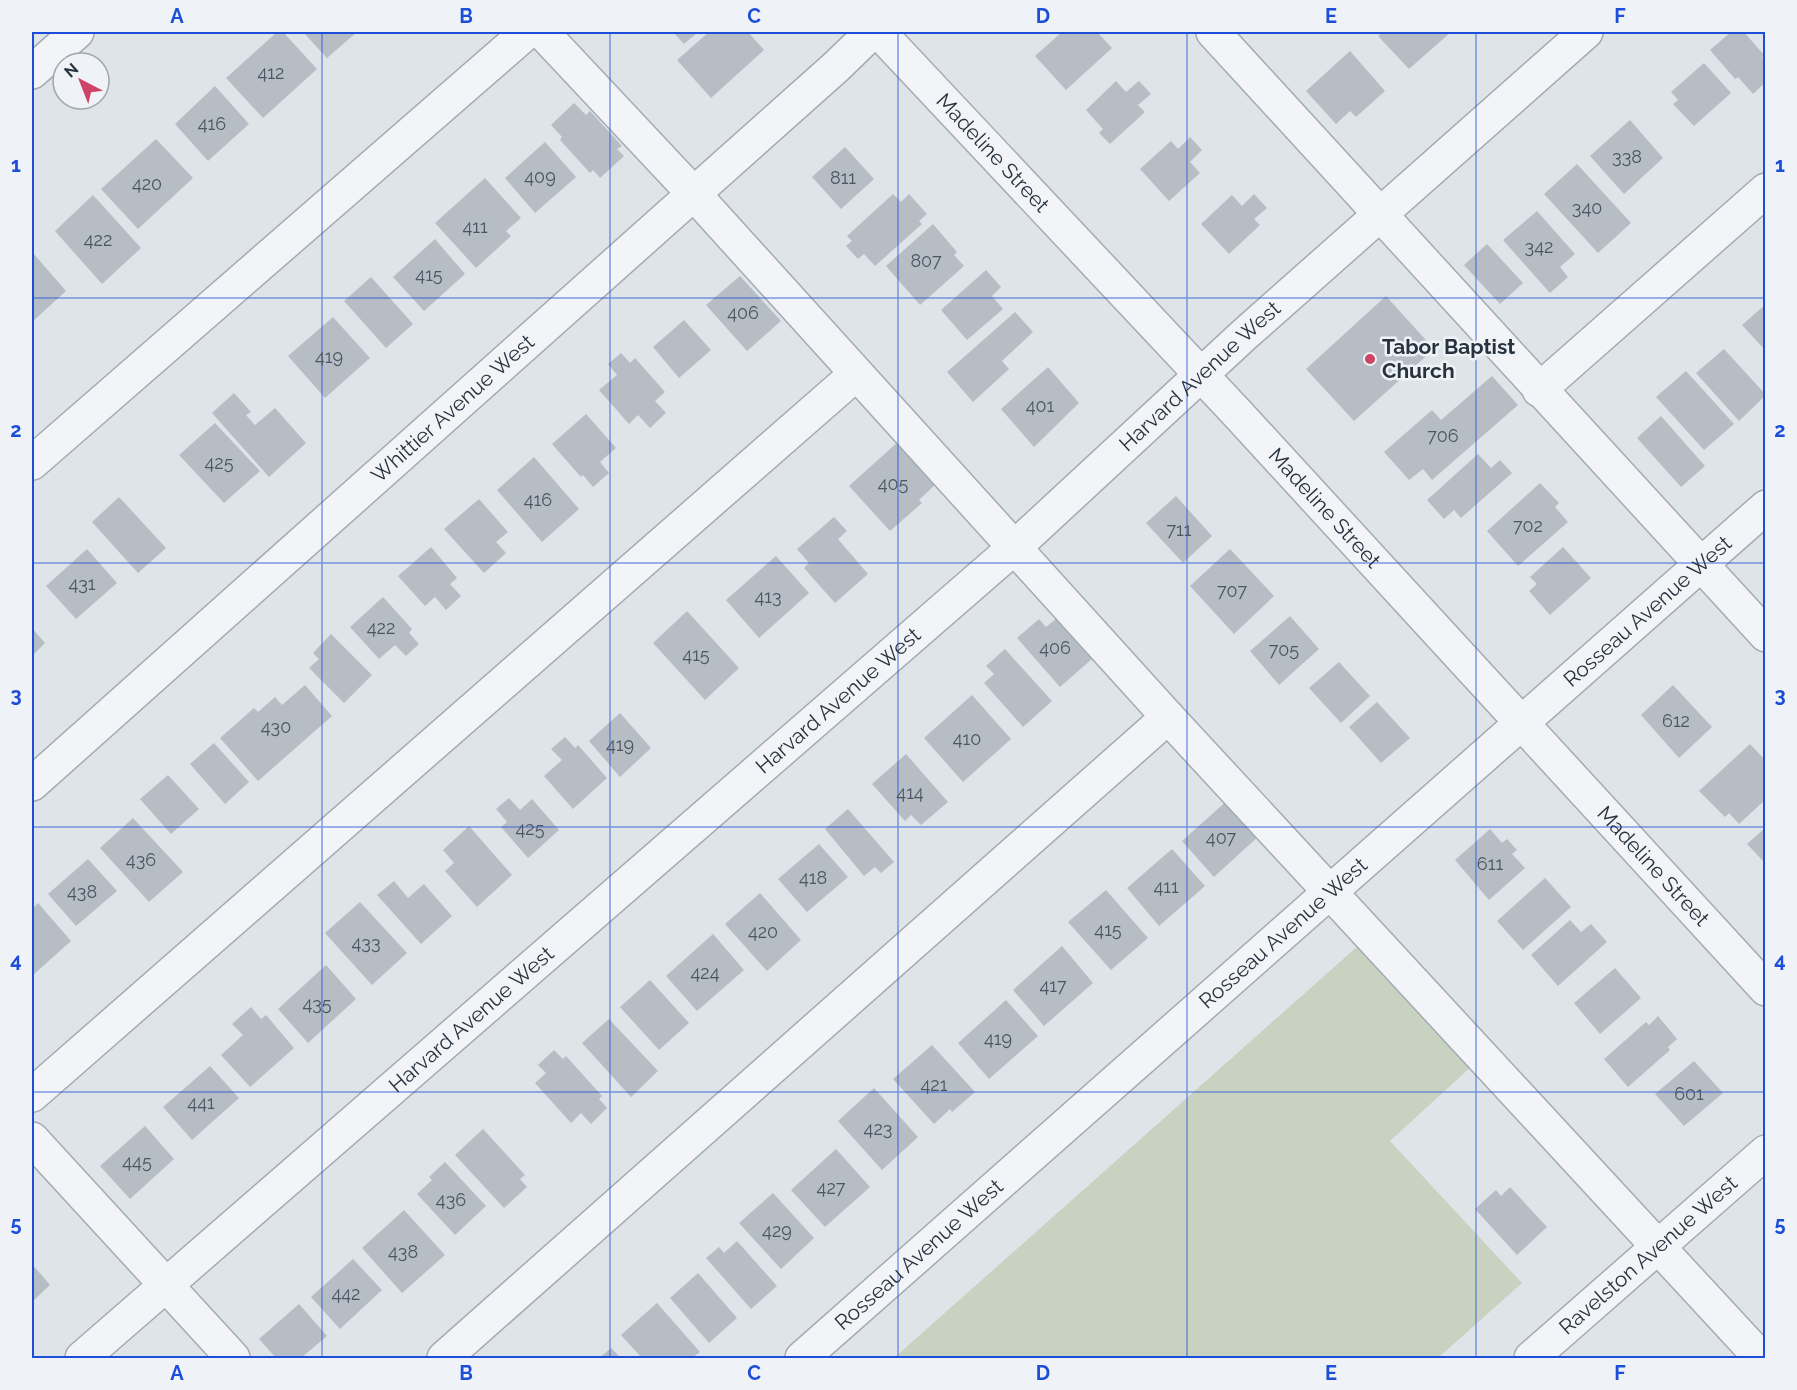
<svg xmlns="http://www.w3.org/2000/svg" width="1797" height="1390" viewBox="0 0 1797 1390" font-family="Raleway,sans-serif">
  <style>
    .green { fill: #c7d2c0 }
    .building { fill: #b6bdc5 }
    .lines { fill: none; stroke-linecap: round; stroke-linejoin: round }
    .minor-casing { stroke: #a4abb2; stroke-width: 36 }
    .minor { stroke: #f2f4f7; stroke-width: 33 }
    .grid { fill: none; stroke: #1d4ed8; stroke-width: 1.5; stroke-opacity: 0.55 }
    .poi-dot { fill: #cd4466; stroke: #eff2f6; stroke-width: 2 }
    .labels { text-anchor: middle; stroke-width: 5; stroke-linejoin: round; paint-order: stroke }
    .number-label { font-size: 18px; fill: #4c5661 }
    .street-label { font-size: 21px; fill: #283340; stroke: #eff2f6 }
    .poi-label { font-size: 21px; font-weight: bold; fill: #283340; stroke: #eff2f6; text-anchor: start }
    .neatline { fill: none; stroke: #1d4ed8; stroke-width: 2 }
    .grid-label { font-size: 20px; text-anchor: middle; font-weight: bold; fill: #1d4ed8 }
  </style>
  <rect width="100%" height="100%" fill="#dfe4e8"/>
  <!-- green -->
  <path class="green" d="M1359 945 1473 1065 1390 1141 1522 1283 1438 1358H894Z"/>
  <!-- building -->
  <path class="building" d="M277 32H283L317 69 263 118 226 78Z
    M303 32H357L327 58Z
    M673 32H698L684 44Z
    M709 32H748L764 50 711 98 677 60Z
    M1062 32H1097L1112 48 1066 90 1035 56Z
    M1383 32H1451L1409 69 1378 36Z
    M1731 32H1744L1764 55 1762 57 1766 61V82L1753 94 1738 77 1735 79 1710 50Z
    M1350 51 1385 91 1356 117 1350 111 1336 124 1306 91Z
    M1704 63 1731 93 1694 126 1673 104 1678 100 1671 92Z
    M1116 81 1126 92 1139 81 1151 94 1138 105 1145 112 1110 144 1099 133 1103 129 1086 110Z
    M215 86 249 124 208 161 175 124Z
    M574 103 586 115 590 111 622 146 617 149 624 156 600 178 593 170 590 173 560 140 562 137 551 125Z
    M1630 120 1663 158 1624 194 1590 156Z
    M1190 137 1202 150 1190 162 1200 173 1169 201 1140 169 1171 141 1178 149Z
    M156 139 193 178 138 229 101 189Z
    M545 142 576 177 535 213 505 178Z
    M845 147 874 179 841 209 812 177Z
    M1577 164 1631 223 1598 253 1544 194Z
    M485 178 521 218 506 231 511 236 476 268 435 223Z
    M893 194 901 202 909 194 927 214 919 221 922 224 875 266 864 254 858 259 846 246 852 241 847 236Z
    M1254 194 1267 208 1254 219 1260 225 1229 254 1201 224 1232 195 1242 206Z
    M93 195 141 248 102 284 55 231Z
    M1537 211 1575 254 1560 267 1568 277 1550 293 1503 240Z
    M933 224 957 252 954 255 964 266 920 305 886 266Z
    M435 239 465 274 424 311 393 277Z
    M1487 244 1523 283 1500 304 1464 265Z
    M33 253 66 291 32 322V254Z
    M986 270 1001 287 992 296 1003 309 967 340 941 310Z
    M740 276 781 321 747 351 706 305Z
    M371 277 413 324 386 348 344 301Z
    M1386 296 1434 349 1354 421 1306 369Z
    M1766 304V351L1742 325Z
    M1015 312 1033 332 1002 361 1009 369 973 402 947 372Z
    M333 317 370 358 325 398 288 356Z
    M684 320 711 350 679 378 653 347Z
    M1724 349 1766 395 1739 421 1696 373Z
    M621 353 630 363 635 358 665 392 655 401 666 413 650 428 638 415 629 424 599 390 617 375 608 364Z
    M1048 367 1079 403 1034 447 1001 409Z
    M1686 371 1734 424 1704 450 1656 397Z
    M1492 376 1518 405 1432 480 1423 469 1409 480 1384 452 1432 410 1441 420Z
    M234 393 251 412 246 415 255 425 275 408 306 443 269 477 212 413Z
    M586 414 616 448 600 462 609 473 593 487 583 475 581 477 552 444Z
    M1661 416 1705 466 1681 487 1637 438Z
    M215 423 260 471 224 503 179 455Z
    M900 440 938 482 919 500 922 503 890 531 849 486Z
    M1478 454 1491 468 1500 460 1512 473 1461 518 1454 510 1444 519 1427 500Z
    M534 457 579 509 542 542 497 490Z
    M1540 483 1559 503 1555 507 1568 522 1518 566 1487 531Z
    M1176 496 1212 536 1183 563 1146 523Z
    M119 497 166 548 138 573 92 522Z
    M479 499 508 532 496 542 506 553 484 573 444 529Z
    M834 517 847 531 838 539 868 574 835 603 804 568 809 563 797 549Z
    M431 547 457 578 450 584 461 596 446 610 435 597 425 606 398 576Z
    M1563 547 1591 578 1550 615 1529 591 1537 584 1530 577Z
    M87 549 117 583 76 619 46 586Z
    M1230 549 1274 596 1234 634 1190 586Z
    M776 556 809 593 759 638 726 600Z
    M383 597 412 629 409 633 419 644 406 656 395 645 379 659 350 627Z
    M687 611 739 668 705 700 653 643Z
    M1290 616 1319 649 1279 685 1250 651Z
    M1057 618 1093 658 1060 687 1017 638 1039 619 1046 627Z
    M32 628 45 643 32 656Z
    M331 634 372 675 344 703 309 668 319 659 313 653Z
    M1005 649 1052 701 1023 727 984 683 994 674 986 666Z
    M1339 662 1370 696 1341 723 1309 688Z
    M305 685 332 716 258 781 220 738 254 708 258 712 275 697 282 705Z
    M1673 685 1712 727 1679 758 1641 715Z
    M972 695 1011 739 963 782 924 738Z
    M1377 702 1410 738 1381 763 1349 727Z
    M620 713 651 748 620 777 589 741Z
    M565 737 575 748 578 745 607 778 573 809 544 776 562 760 551 749Z
    M214 743 249 782 225 804 190 764Z
    M1750 744 1766 761V799L1739 824 1729 813 1725 817 1699 791Z
    M906 754 948 802 921 825 911 815 905 821 872 784Z
    M168 775 199 809 171 834 140 799Z
    M509 798 520 810 532 799 559 830 528 858 501 827 507 822 496 809Z
    M1230 798 1261 834 1214 877 1182 841Z
    M848 809 894 862 881 873 875 867 864 876 825 829Z
    M133 818 183 872 149 902 100 848Z
    M469 826 512 875 477 907 445 871 454 863 443 850Z
    M1766 827V861L1764 862 1747 844Z
    M1490 829 1502 843 1507 839 1517 850 1512 854 1525 868 1489 900 1455 860Z
    M819 844 848 877 807 912 778 879Z
    M1172 849 1205 886 1159 926 1127 888Z
    M88 859 117 891 76 926 48 894Z
    M1545 878 1571 907 1523 950 1497 921Z
    M394 881 408 898 424 884 452 916 421 944 377 895Z
    M1106 890 1148 938 1111 970 1068 922Z
    M760 893 801 940 767 971 725 924Z
    M360 902 407 953 372 985 325 933Z
    M38 903 71 941 32 976V909Z
    M1570 920 1581 932 1591 924 1607 942 1558 986 1531 955Z
    M713 934 744 970 697 1011 666 976Z
    M1062 946 1093 983 1044 1026 1013 990Z
    M326 965 356 999 308 1043 278 1009Z
    M1615 968 1641 998 1600 1034 1574 1003Z
    M650 980 689 1023 659 1050 620 1007Z
    M1006 1000 1038 1036 989 1079 958 1043Z
    M251 1007 261 1019 266 1015 294 1048 250 1087 221 1055 243 1035 232 1024Z
    M1658 1016 1677 1039 1668 1047 1670 1050 1628 1087 1604 1059 1646 1022 1649 1025Z
    M609 1019 658 1071 631 1097 582 1043Z
    M932 1045 975 1092 952 1112 950 1109 934 1124 893 1079Z
    M554 1050 563 1059 566 1056 602 1096 599 1099 607 1108 591 1124 581 1113 571 1123 535 1083 546 1073 538 1065Z
    M1694 1061 1723 1093 1684 1126 1655 1094Z
    M210 1066 239 1098 192 1140 163 1107Z
    M874 1088 918 1137 882 1170 838 1121Z
    M145 1126 174 1159 130 1199 100 1166Z
    M483 1129 525 1175 520 1179 527 1187 504 1208 455 1155Z
    M836 1149 870 1187 825 1227 791 1190Z
    M445 1162 486 1206 455 1235 417 1194 432 1180 429 1177Z
    M1510 1187 1547 1227 1517 1255 1475 1209 1496 1190 1501 1196Z
    M773 1193 814 1238 781 1269 739 1223Z
    M404 1210 445 1255 402 1293 362 1248Z
    M737 1241 777 1286 751 1309 706 1258 719 1247 724 1253Z
    M353 1259 382 1290 340 1329 311 1297Z
    M32 1264 50 1285 32 1302Z
    M698 1273 737 1318 709 1343 670 1298Z
    M657 1303 700 1352 692 1358H642L621 1335Z
    M299 1304 327 1336 301 1358H276L259 1339Z
    M611 1348 621 1358H599Z"/>
  <g class="lines">
    <defs>
      <g id="minor">
        <path d="M542 32 694 194 1168 717 1761 1358"/>
        <path id="s1" d="M879 32 1237 413 1766 989"/>
        <path d="M1213 32 1766 635"/>
        <path d="M32 72 77 32"/>
        <path d="M1539 390 1766 190"/>
        <path d="M32 463 527 32"/>
        <path id="s2" d="M32 784 837 66 872 32"/>
        <path d="M32 1095 856 374"/>
        <path d="M32 1139 233 1358"/>
        <path id="s3" d="M82 1358 1015 547 1245 334 1586 32"/>
        <path d="M444 1358 1168 717"/>
        <path id="s4" d="M802 1358 1766 507"/>
        <path id="s5" d="M1531 1358 1766 1152"/>
      </g>
    </defs>
    <!-- minor casing -->
    <use href="#minor" class="minor-casing"/>
    <!-- minor -->
    <use href="#minor" class="minor"/>
  </g>
  <!-- grid -->
  <path class="grid" d="M322 32V1358M610 32V1358M898 32V1358M1187 32V1358M1476 32V1358M32 298H1766M32 563H1766M32 827H1766M32 1092H1766"/>
  <!-- markers -->
  <circle class="poi-dot" cx="1370" cy="359" r="6"/>
  <g class="labels">
    <!-- number labels -->
    <g class="number-label">
      <text x="271" y="79">412</text>
      <text x="212" y="130">416</text>
      <text x="1627" y="163">338</text>
      <text x="540" y="183">409</text>
      <text x="843" y="184">811</text>
      <text x="147" y="190">420</text>
      <text x="1587" y="214">340</text>
      <text x="475" y="233">411</text>
      <text x="98" y="246">422</text>
      <text x="1539" y="253">342</text>
      <text x="926" y="267">807</text>
      <text x="429" y="281">415</text>
      <text x="743" y="319">406</text>
      <text x="329" y="363">419</text>
      <text x="1040" y="412">401</text>
      <text x="1443" y="442">706</text>
      <text x="219" y="469">425</text>
      <text x="893" y="490">405</text>
      <text x="538" y="506">416</text>
      <text x="1528" y="532">702</text>
      <text x="1179" y="536">711</text>
      <text x="82" y="590">431</text>
      <text x="1232" y="597">707</text>
      <text x="768" y="603">413</text>
      <text x="381" y="634">422</text>
      <text x="1055" y="654">406</text>
      <text x="1284" y="656">705</text>
      <text x="696" y="661">415</text>
      <text x="1676" y="727">612</text>
      <text x="276" y="733">430</text>
      <text x="967" y="745">410</text>
      <text x="620" y="751">419</text>
      <text x="910" y="799">414</text>
      <text x="530" y="835">425</text>
      <text x="1221" y="844">407</text>
      <text x="141" y="866">436</text>
      <text x="1490" y="870">611</text>
      <text x="813" y="884">418</text>
      <text x="1166" y="893">411</text>
      <text x="82" y="898">438</text>
      <text x="1108" y="936">415</text>
      <text x="763" y="938">420</text>
      <text x="366" y="949">433</text>
      <text x="705" y="979">424</text>
      <text x="1053" y="992">417</text>
      <text x="317" y="1010">435</text>
      <text x="998" y="1045">419</text>
      <text x="934" y="1091">421</text>
      <text x="1689" y="1100">601</text>
      <text x="201" y="1109">441</text>
      <text x="878" y="1135">423</text>
      <text x="137" y="1168">445</text>
      <text x="831" y="1194">427</text>
      <text x="451" y="1206">436</text>
      <text x="777" y="1237">429</text>
      <text x="403" y="1258">438</text>
      <text x="346" y="1300">442</text>
    </g>
    <!-- street labels -->
    <g class="street-label">
      <text dy="7" stroke="none"><textPath href="#s1" startOffset="166">Madeline Street</textPath></text>
      <text dy="7" stroke="none"><textPath href="#s3" startOffset="1488">Harvard Avenue West</textPath></text>
      <text dy="7" stroke="none"><textPath href="#s2" startOffset="564">Whittier Avenue West</textPath></text>
      <text dy="7" stroke="none"><textPath href="#s1" startOffset="652">Madeline Street</textPath></text>
      <text dy="7" stroke="none"><textPath href="#s4" startOffset="1128">Rosseau Avenue West</textPath></text>
      <text dy="7" stroke="none"><textPath href="#s3" startOffset="1002">Harvard Avenue West</textPath></text>
      <text dy="7" stroke="none"><textPath href="#s1" startOffset="1138">Madeline Street</textPath></text>
      <text dy="7" stroke="none"><textPath href="#s4" startOffset="642">Rosseau Avenue West</textPath></text>
      <text dy="7" stroke="none"><textPath href="#s3" startOffset="516">Harvard Avenue West</textPath></text>
      <text dy="7" stroke="none"><textPath href="#s4" startOffset="156">Rosseau Avenue West</textPath></text>
      <text dy="7" stroke="none"><textPath href="#s5" startOffset="156">Ravelston Avenue West</textPath></text>
    </g>
    <!-- poi labels -->
    <g class="poi-label">
      <text x="1382" y="354">Tabor Baptist<tspan x="1382" dy="24">Church</tspan></text>
    </g>
  </g>
  <!-- border -->
  <rect width="1797" height="1390" fill="none" stroke="#eff2f6" stroke-width="66"/>
  <!-- north arrow -->
  <g transform="translate(81 81) rotate(318)"><circle r="28" fill="#eff2f6" stroke="#9fa6ad" stroke-width="1.5"/>
  <path d="M0-4.5L10 22L0 15L-10 22Z" fill="#cd4466"/>
  <text y="-9" font-size="16" font-weight="bold" text-anchor="middle" fill="#283340">N</text>
  </g>
  <rect x="33" y="33" width="1731" height="1324" class="neatline"/>
  <g class="grid-label">
    <text x="177" y="23">A</text>
    <text x="466" y="23">B</text>
    <text x="754" y="23">C</text>
    <text x="1043" y="23">D</text>
    <text x="1331" y="23">E</text>
    <text x="1620" y="23">F</text>
    <text x="16" y="172">1</text>
    <text x="1780" y="172">1</text>
    <text x="16" y="437">2</text>
    <text x="1780" y="437">2</text>
    <text x="16" y="702">3</text>
    <text x="1780" y="702">3</text>
    <text x="16" y="967">4</text>
    <text x="1780" y="967">4</text>
    <text x="16" y="1231">5</text>
    <text x="1780" y="1231">5</text>
    <text x="177" y="1380">A</text>
    <text x="466" y="1380">B</text>
    <text x="754" y="1380">C</text>
    <text x="1043" y="1380">D</text>
    <text x="1331" y="1380">E</text>
    <text x="1620" y="1380">F</text>
  </g>
</svg>
